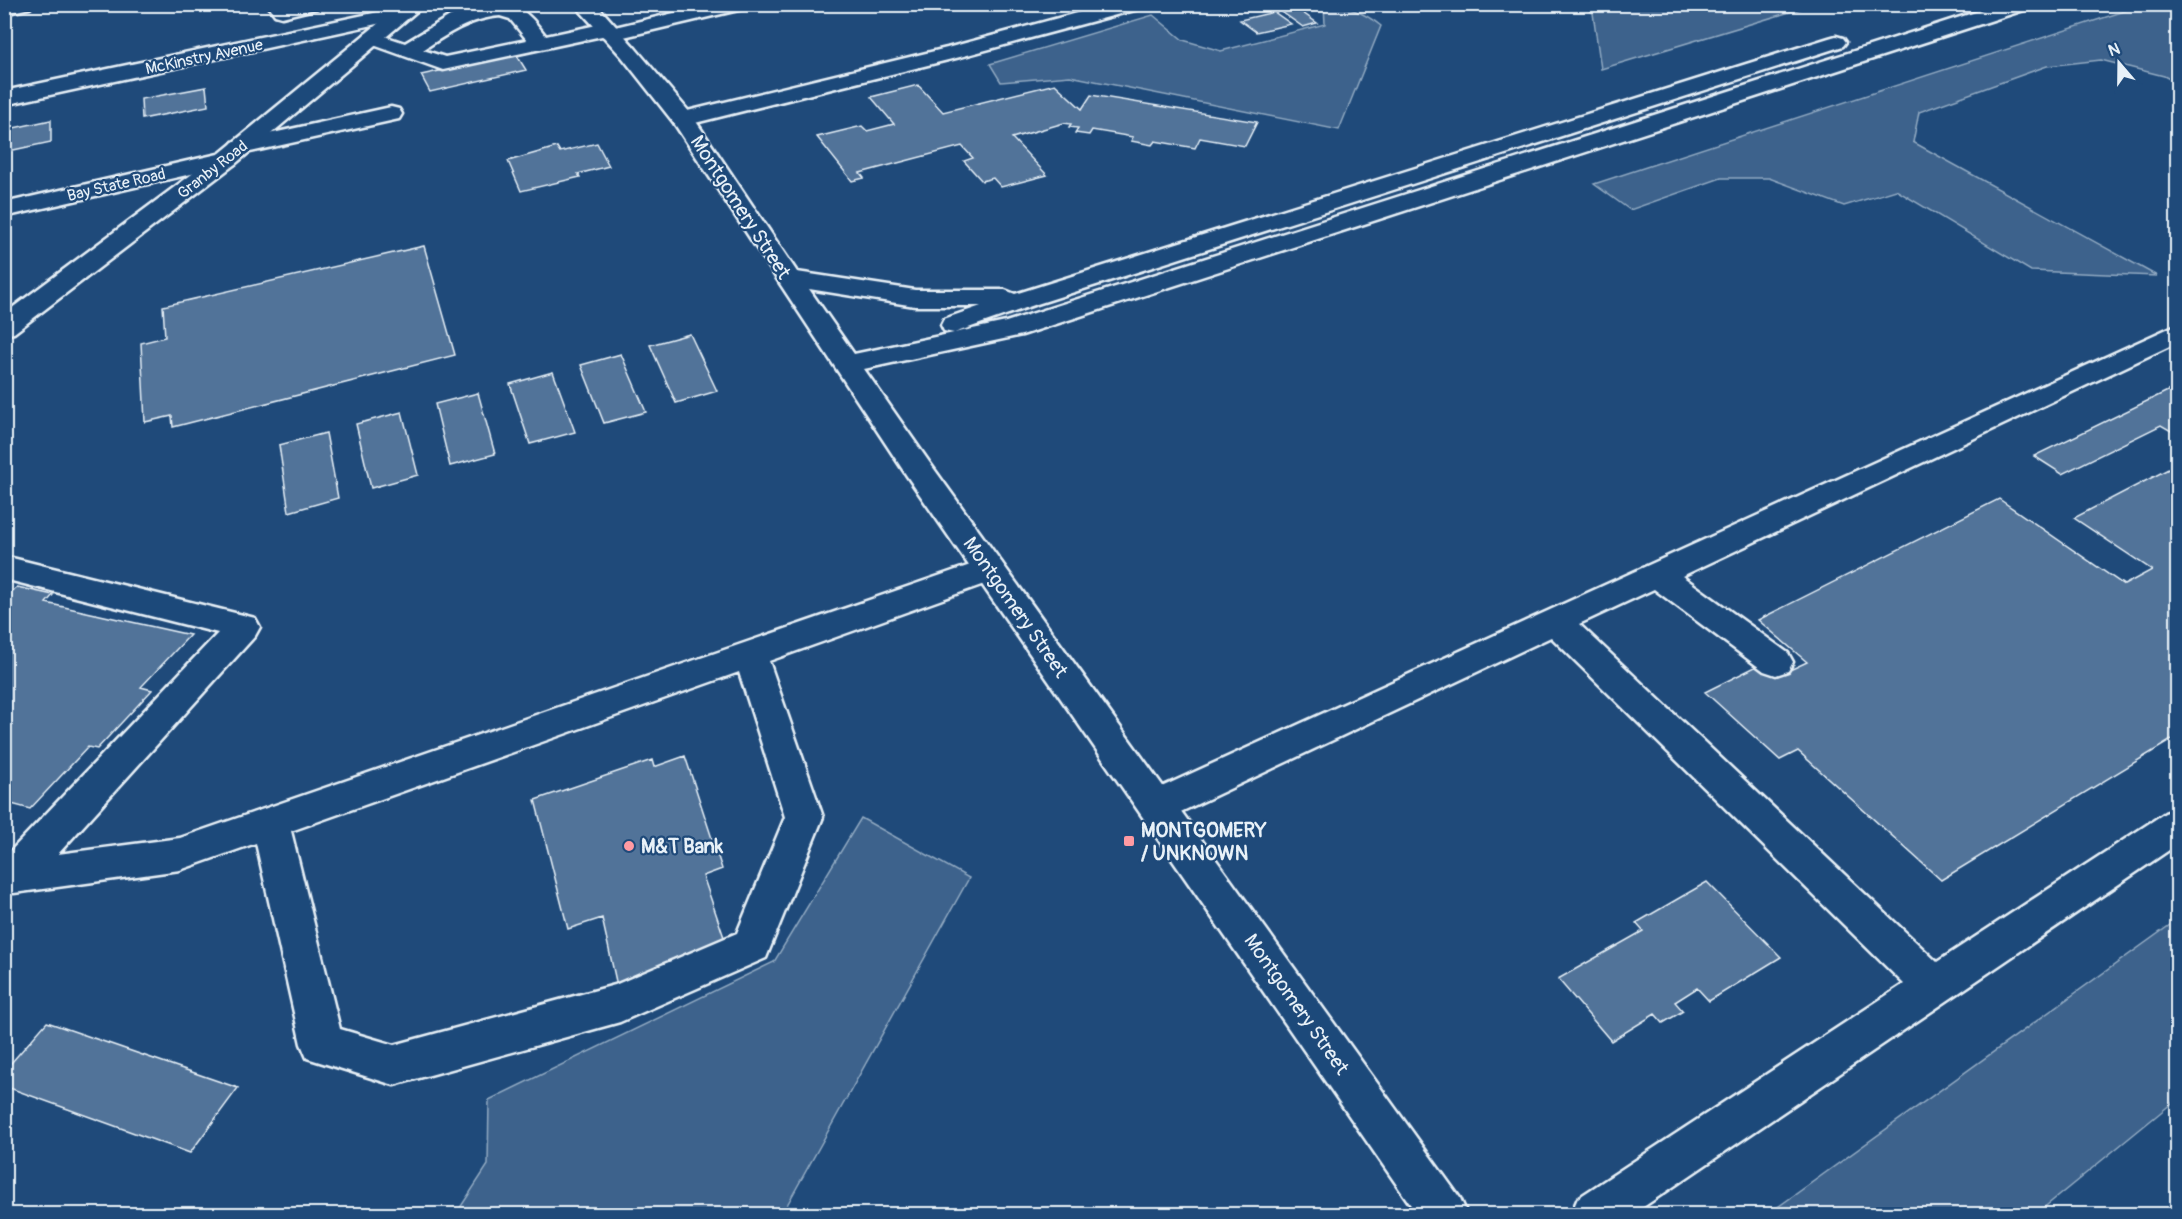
<svg xmlns="http://www.w3.org/2000/svg" width="2182" height="1219" viewBox="0 0 2182 1219" font-family="Pangolin,sans-serif">
  <style>
    .green { fill: #3c628c; stroke: #92aac2; stroke-width: 1.5 }
    .building { fill: #517399; stroke: #e8f1f8; stroke-width: 1.5 }
    .lines { fill: none; stroke-linecap: round; stroke-linejoin: round }
    .minor-casing { stroke: #e8f1f8; stroke-width: 5 }
    .major-casing { stroke: #e8f1f8; stroke-width: 5 }
    .minor { fill: #1f4a7a; fill-rule: evenodd }
    .major { fill: #1f4a7a; fill-rule: evenodd }
    .poi-dot { fill: #ff9aa2; stroke: #1f4a7a; stroke-width: 2 }
    .labels { text-anchor: middle; stroke-width: 4.5; stroke-linejoin: round; paint-order: stroke }
    .far-street-label { font-size: 16px; fill: #e8f1f8; stroke: #1f4a7a }
    .street-label { font-size: 20px; fill: #e8f1f8; stroke: #1f4a7a }
    .poi-label { font-size: 20px; font-weight: bold; fill: #e8f1f8; stroke: #1f4a7a; text-anchor: start }
  </style>
  <rect width="100%" height="100%" fill="#1f4a7a"/>
  <filter id="ink" filterUnits="userSpaceOnUse"><feTurbulence type="fractalNoise" baseFrequency=".0167" numOctaves="2"/><feDisplacementMap in="SourceGraphic" scale="12" xChannelSelector="R" yChannelSelector="G"/><feConvolveMatrix kernelMatrix="1 2 1 2 8 2 1 2 1" color-interpolation-filters="sRGB"/></filter>
  <g filter="url(#ink)">
    <!-- green -->
    <path class="green" d="M1324 5C1344 4 1365 13 1381 26L1339 130 1070 76 1001 82 990 64 1153 15 1183 40 1221 51 1325 24Z
      M1581 5H1813L1601 69 1593 13Z
      M2143 5H2177V83L2164 76 2101 60 2047 66 1919 112 1913 142 2157 276 2031 271 1896 190 1844 206 1769 178H1721L1630 210 1594 184Z
      M861 818 969 878 782 1214H456L488 1165 489 1100 774 962Z
      M2177 920V1099L2036 1214H1768Z"/>
    <!-- building -->
    <path class="building" d="M1293 6 1317 23 1303 27 1279 10Z
      M1274 12 1291 24 1256 32 1240 20Z
      M516 54 526 70 430 92 421 75Z
      M1055 84 1082 109 1091 95 1257 122 1245 146 1200 138 1195 148 1155 141 1152 145 1131 141 1133 137 1092 130 1089 135 1075 133 1078 128 1069 127 1071 124 1064 123 1012 138 1047 175 1001 187 993 178 982 181 964 161 973 158 962 146 860 173 864 178 852 181 817 137 862 126 867 131 894 124 871 97 918 85 943 112Z
      M206 87 208 106 142 119 141 99Z
      M51 120V142L4 152V130Z
      M597 143 609 166 578 174 580 177 521 191 508 161 557 147 560 152Z
      M424 246 455 355 173 427 172 416 145 422 141 343 165 337 163 306Z
      M690 334 717 391 676 403 650 345Z
      M621 354 646 412 604 423 581 365Z
      M553 372 575 432 530 444 510 384Z
      M2178 386V435L2161 425 2062 474 2034 456Z
      M478 393 495 454 450 466 435 404Z
      M402 412 418 475 371 488 356 424Z
      M326 433 338 498 289 512 279 445Z
      M2178 464V636L2175 638 2178 639V736L1941 880 1798 751 1780 760 1705 692 1763 663 1788 671 1807 662 1758 620 1999 499 2124 585 2152 570 2074 518Z
      M17 587 53 595 46 603 190 635 141 687 152 690 97 749 88 747 30 809 4 802V593L9 594Z
      M685 756 722 869 703 876 727 946 617 986 602 918 568 929 535 800 652 760 654 767Z
      M1707 882 1781 957 1709 1001 1697 988 1675 1002 1683 1011 1663 1023 1655 1014 1611 1041 1558 979 1643 931 1636 923Z
      M47 1022 238 1088 190 1153 4 1086V1071Z"/>
    <g class="lines">
      <defs>
        <path id="minor" d="M4 4H33L30 8 4 14Z
          M267 4H321L318 8 282 17 275 15Z
          M486 4C520 4 525 9 546 36L606 23 615 27 712 4H750L747 8 611 40 602 36 443 70 365 42 362 38 365 34 372 32 405 43 450 16ZM500 16 510 19 527 40 445 57 423 50C447 34 471 18 500 16Z
          M1110 4H1145L1142 8 960 57 683 126 675 124 672 119 675 114 947 48Z
          M402 7 409 9 412 13 409 17 4 105V91Z
          M391 107 399 109 402 114 399 119 241 154 233 152 229 147 233 142 241 140Z
          M227 152 235 154 239 159 235 164 4 217V203Z
          M2178 324V342L1682 576 1788 653 1793 662 1788 671 1776 675 1764 671 1654 589 1579 624 1937 962 2165 813 2178 809V844L1633 1214H1571L1578 1198 1904 984 1551 637 1170 817 1157 821 1144 817 1138 806 1144 795Z
          M4 556 243 615 255 618 260 627 255 636 58 854 180 838 979 562 990 559 1001 562 1006 570 1001 578 769 661 823 817 766 958 620 1022 394 1085 307 1058 301 1044 256 843 180 870 14 893 4 890V858L218 633 4 579ZM739 672 785 817 737 933 615 985 394 1045 340 1029 291 831Z"/>
        <path id="major" d="M402 4H425L235 164 14 333 4 335V314L219 154Z
          M574 4H596L636 49 691 114 797 272 915 290H1005L1015 294 1829 38 1836 36 1843 38 1846 42 1843 46 1037 304 954 333 944 331 941 325 944 319 981 306H915L809 289 854 354 1006 322 2001 4H2033L2030 8 1022 335 864 369 929 462 1460 1198 1467 1214H1417L907 476 674 123 622 57Z"/>
      </defs>
      <!-- minor casing -->
      <use href="#minor" class="minor-casing"/>
      <!-- major casing -->
      <use href="#major" class="major-casing"/>
      <!-- minor -->
      <use href="#minor" class="minor"/>
      <!-- major -->
      <use href="#major" class="major"/>
    </g>
  </g>
  <!-- markers -->
  <g class="poi-dot">
    <rect x="1123" y="835" width="12" height="12" rx="3"/>
    <circle cx="629" cy="846" r="6"/>
  </g>
  <g class="labels">
    <!-- far-street labels -->
    <g class="far-street-label">
      <text transform="translate(204 56) rotate(-12)" y="6">McKinstry Avenue</text>
      <text transform="translate(212 169) rotate(-38)" y="6">Granby Road</text>
      <text transform="translate(116 184) rotate(-13)" y="6">Bay State Road</text>
    </g>
    <!-- street labels -->
    <g class="street-label">
      <text transform="translate(741 207) rotate(57)" y="7">Montgomery Street</text>
      <text transform="translate(1016 607) rotate(55)" y="7">Montgomery Street</text>
      <text transform="translate(1297 1004) rotate(55)" y="7">Montgomery Street</text>
    </g>
    <!-- poi labels -->
    <g class="poi-label">
      <text x="1141" y="837">MONTGOMERY<tspan x="1141" dy="23">/ UNKNOWN</tspan></text>
      <text x="641" y="853">M&amp;T Bank</text>
    </g>
  </g>
  <!-- margin -->
  <rect width="2182" height="1219" fill="none" stroke="#1f4a7a" stroke-width="24"/>
  <rect x="12" y="12" width="2158" height="1195" fill="none" stroke="#e8f1f8" stroke-width="2" filter="url(#ink)"/>
  <!-- north arrow -->
  <g transform="translate(2119 63) rotate(340)" stroke="#1f4a7a" stroke-width="4.5" paint-order="stroke">
  <path d="M0-4.5L10 22L0 15L-10 22Z" fill="#e8f1f8"/>
  <text y="-9" font-size="16" font-weight="bold" text-anchor="middle" fill="#e8f1f8">N</text>
  </g>
</svg>
